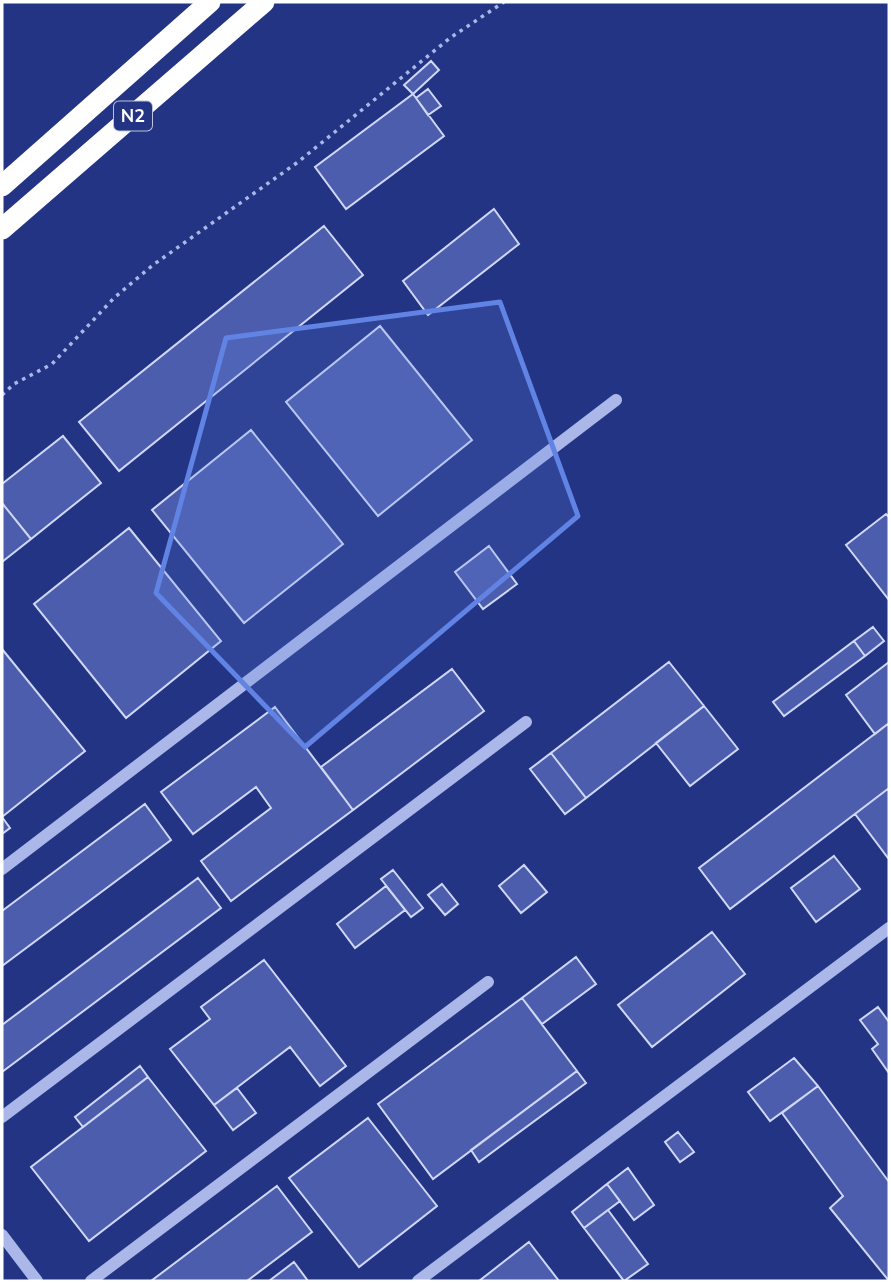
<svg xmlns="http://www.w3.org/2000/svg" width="891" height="1283" viewBox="0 0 891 1283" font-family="'Nunito Sans',sans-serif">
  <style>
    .building { fill: #4b5dac; stroke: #cfd7f6; stroke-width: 2 }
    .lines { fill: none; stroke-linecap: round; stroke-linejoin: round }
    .path { stroke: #abb7e8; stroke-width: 3.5; stroke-dasharray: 3.5 5; stroke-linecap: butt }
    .minor { stroke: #abb7e8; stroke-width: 12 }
    .highway { stroke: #fff; stroke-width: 21 }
    .marked { fill: #6183e4; fill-opacity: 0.2; stroke: #6183e4; stroke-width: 5; stroke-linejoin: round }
    .labels { text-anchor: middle; stroke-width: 5; stroke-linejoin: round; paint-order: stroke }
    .shield { fill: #233484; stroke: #bdc2da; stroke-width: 2 }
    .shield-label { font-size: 18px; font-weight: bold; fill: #fff }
  </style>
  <rect width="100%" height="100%" fill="#233484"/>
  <!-- building -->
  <path class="building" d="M431 61 439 70 413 94 404 85Z
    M428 89 441 106 428 115 416 98Z
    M413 94 444 136 346 209 315 167Z
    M494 209 519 244 428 315 403 281Z
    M324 226 363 275 119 471 79 422Z
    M380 326 472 440 378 516 286 402Z
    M251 430 343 544 244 623 152 510Z
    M63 436 101 483 31 539 2 503V484Z
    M2 503 31 539 2 562Z
    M886 514 889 517V600L846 545Z
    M129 528 221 641 126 718 34 604Z
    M489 546 517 584 483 609 455 572Z
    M873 627 884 641 865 656 854 641Z
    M854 641 865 656 784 716 773 702Z
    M2 649 85 751 2 817Z
    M669 662 704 706 586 798 551 753Z
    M889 662V723L875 734 846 695Z
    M452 669 484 711 353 810 321 767Z
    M704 706 738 749 690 786 656 743Z
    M275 707 353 810 231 901 201 861 271 808 256 787 193 834 161 792Z
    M889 723V788L730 909 699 868Z
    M551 753 586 798 565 814 530 769Z
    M889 788V858H888L855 814Z
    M145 804 171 840 2 966V911Z
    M2 817 10 828 2 834Z
    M834 856 860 889 816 922 791 888Z
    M524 865 547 892 521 913 499 886Z
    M393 870 423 908 411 917 381 879Z
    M198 878 221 908 2 1072V1025Z
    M442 884 458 904 445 915 428 895Z
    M386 886 405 910 355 948 337 924Z
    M712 932 745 974 652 1047 618 1005Z
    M576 957 596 984 542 1024 522 998Z
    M264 960 346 1066 320 1086 290 1047 214 1105 170 1049 210 1019 201 1007Z
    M522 998 577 1071 433 1179 378 1104Z
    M878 1007 889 1022V1073L872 1049 878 1044 860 1020Z
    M794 1058 818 1086 770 1121 748 1092Z
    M140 1066 148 1077 83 1127 75 1117Z
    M577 1071 586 1083 479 1162 471 1150Z
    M148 1077 206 1151 89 1241 31 1167Z
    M818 1086 889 1182V1281L830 1208 843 1196 782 1113Z
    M237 1088 256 1113 233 1130 214 1105Z
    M368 1118 437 1206 359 1267 289 1178Z
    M678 1132 694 1152 680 1162 665 1142Z
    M628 1168 654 1205 634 1220 607 1184Z
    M607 1184 620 1201 584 1228 572 1212Z
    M277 1186 312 1232 247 1281H151Z
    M608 1210 648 1264 624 1281 584 1228Z
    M529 1242 559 1281H479Z
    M294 1262 308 1281H269Z"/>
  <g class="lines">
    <!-- path -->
    <path class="path" d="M2 395 14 384 52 364 114 298 153 265 298 162 450 38 504 2"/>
    <!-- minor -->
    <path class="minor" d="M2 869 616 400
      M2 1117 526 722
      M2 1235 37 1281
      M91 1281 488 982
      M418 1281 889 928"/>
    <!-- highway -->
    <path class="highway" d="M2 186 210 2
      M2 229 264 2"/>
  </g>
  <!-- marked area -->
  <path class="marked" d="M500 302 578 516 305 747 156 593 226 338Z"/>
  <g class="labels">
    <!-- shield labels -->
    <rect class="shield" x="114" y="101.5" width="38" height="29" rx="5"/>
    <g class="shield-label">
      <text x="133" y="122">N2</text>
    </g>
  </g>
  <!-- border -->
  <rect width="891" height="1283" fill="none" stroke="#ffffff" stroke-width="7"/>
</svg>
